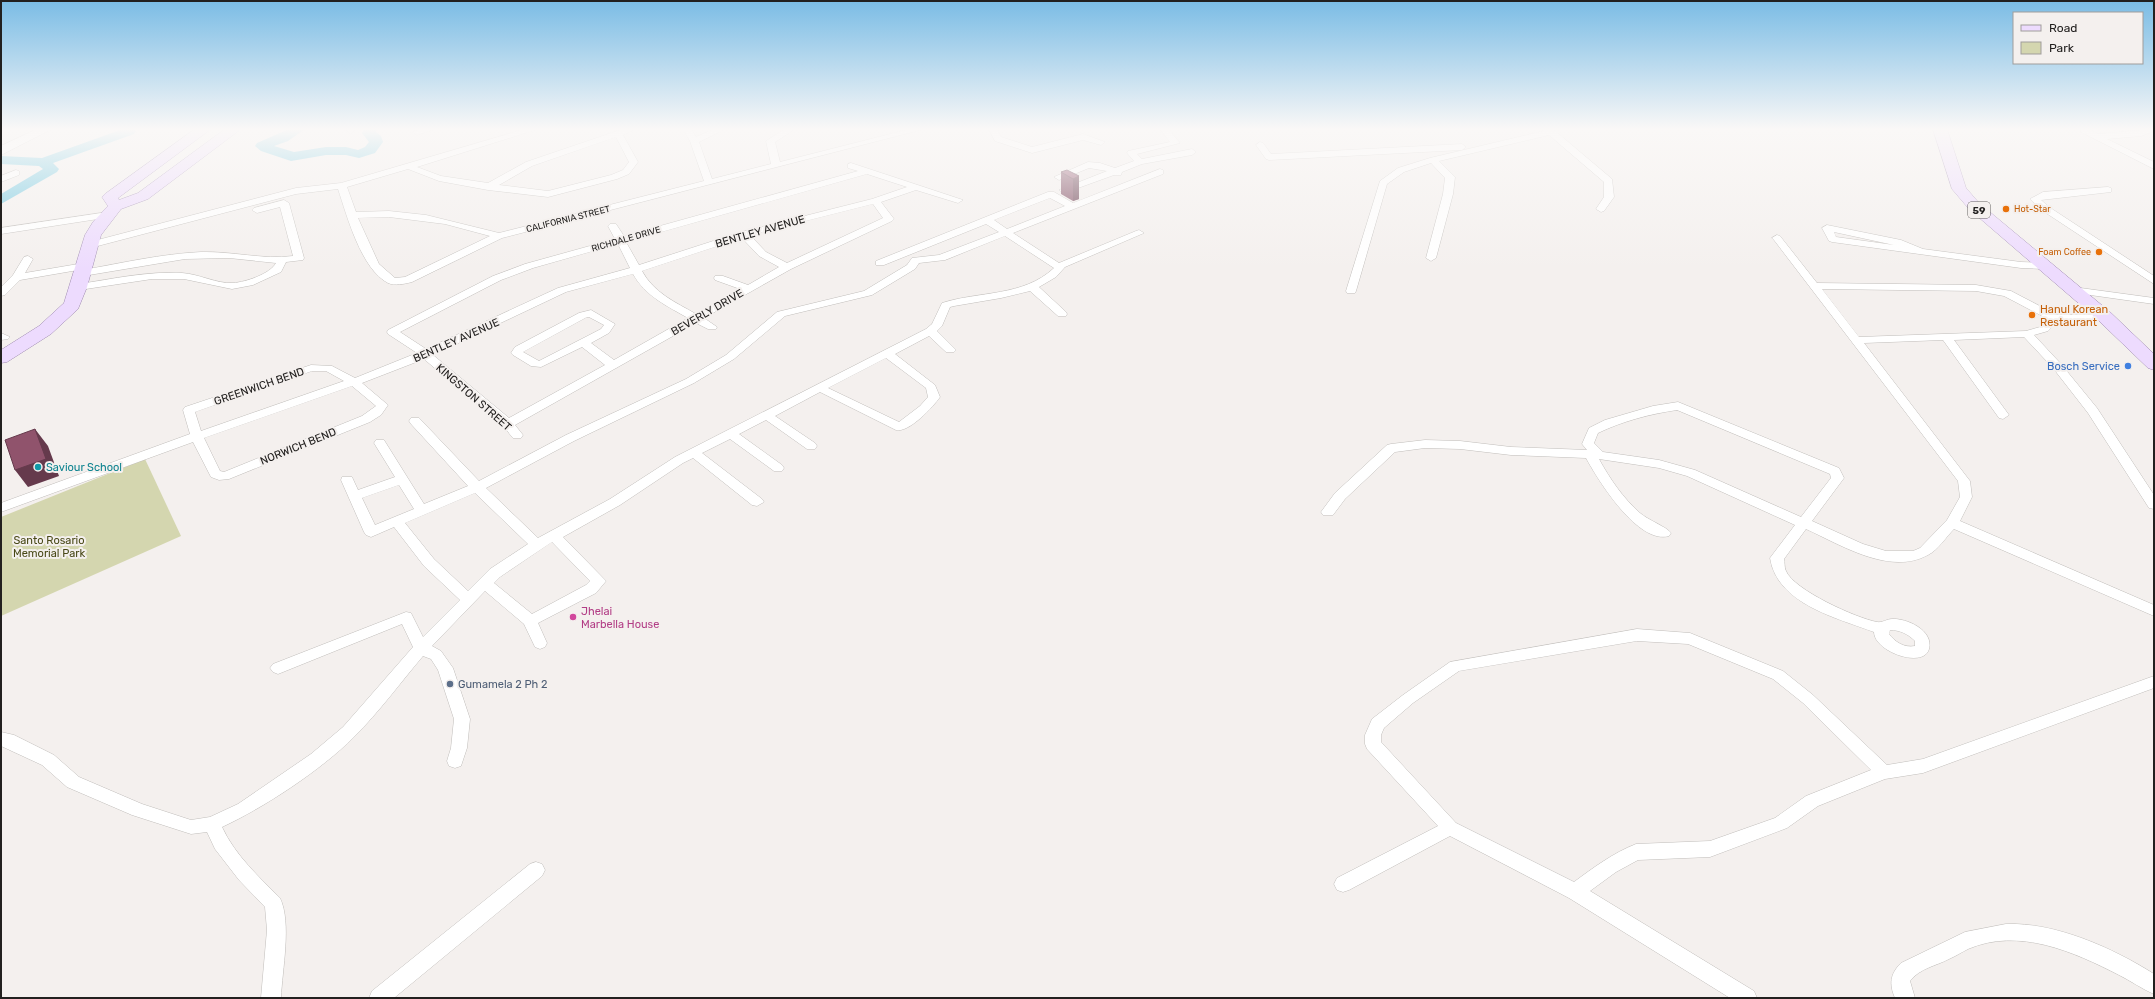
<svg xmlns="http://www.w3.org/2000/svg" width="2155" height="999" viewBox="0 0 2155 999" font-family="Rubik,sans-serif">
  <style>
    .green { fill: #d4d6af }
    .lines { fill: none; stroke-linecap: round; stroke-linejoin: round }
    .river { fill: #76c9e0; fill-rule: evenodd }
    .street-casing { stroke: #c1bebb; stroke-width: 1 }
    .secondary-casing { stroke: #c1bebb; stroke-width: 1 }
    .primary-casing { stroke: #9e8aaf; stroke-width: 1 }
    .street { fill: #fff; fill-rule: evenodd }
    .secondary { fill: #fff; fill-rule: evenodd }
    .primary { fill: #eddbfe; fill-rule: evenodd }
    .wall { fill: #7c475d }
    .shaded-wall { fill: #653a4c }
    .building { fill: #90536c; stroke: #653a4c }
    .food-dot { fill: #e8710a; stroke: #f4f0ee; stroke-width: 1.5 }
    .shop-dot { fill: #3f7fe0; stroke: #f4f0ee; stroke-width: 1.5 }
    .culture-dot { fill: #0f9aa8; stroke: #f4f0ee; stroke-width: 1.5 }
    .hotel-dot { fill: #d1479c; stroke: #f4f0ee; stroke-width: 1.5 }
    .service-dot { fill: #5c6f8a; stroke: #f4f0ee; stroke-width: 1.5 }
    .labels { text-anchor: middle; stroke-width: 4; stroke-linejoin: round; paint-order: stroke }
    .far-food-label { font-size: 9px; fill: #c56008; stroke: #f4f0ee; text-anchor: start }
    .far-street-label { font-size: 9px; fill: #22201f; stroke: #f4f0ee }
    .shield { fill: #f4f0ee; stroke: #615e5d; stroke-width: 1 }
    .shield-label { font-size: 10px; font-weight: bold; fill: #22201f }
    .street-label { font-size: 11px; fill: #22201f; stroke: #f4f0ee }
    .food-label { font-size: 11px; fill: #c56008; stroke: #f4f0ee; text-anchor: start }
    .shop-label { font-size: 11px; fill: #366cbe; stroke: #f4f0ee; text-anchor: end }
    .culture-label { font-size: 11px; fill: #0d838f; stroke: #f4f0ee; text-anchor: start }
    .park-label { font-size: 11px; fill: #484816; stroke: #f4f0ee }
    .hotel-label { font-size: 11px; fill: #b23c85; stroke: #f4f0ee; text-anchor: start }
    .service-label { font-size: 11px; fill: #4e5e75; stroke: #f4f0ee; text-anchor: start }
  </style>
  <rect width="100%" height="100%" fill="#f4f0ee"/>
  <!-- green -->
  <path class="green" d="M145 459 181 536 1 616V517Z"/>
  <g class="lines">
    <!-- river -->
    <path class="river" d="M123 129H134L136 131 134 134 53 163 59 169 57 172 1 204V194L43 169 39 166 1 164V156L42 158Z
      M289 129H305L288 141 274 146 294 152 326 147H346L358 150 365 147 369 142 362 133 364 129H376V132L381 136 383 142 375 153 359 158 346 155H326L291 161 261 151 255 146 257 143Z"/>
    <defs>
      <path id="street" d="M348 129H356L351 134 347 131Z
        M420 129H435L417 135 413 132Z
        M525 129H538L417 167 441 176 488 183 526 162 623 129H635L623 135 638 162 629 174 617 179 548 197 488 190 439 181 408 169 347 187 356 212 389 211 426 215 499 233 704 181 690 141 683 129H691L696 137 714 129H725L699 142 712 179 771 164 766 141 785 129H795L775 142 780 162 910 129H924L502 238 412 282C404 284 395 286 388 283 361 269 347 216 338 189L296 194 90 248 85 245 86 243 296 188 341 183ZM616 137 629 162 623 170 611 175 548 191 499 185 532 166ZM389 217 445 224 490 236 405 277 395 278 379 264 358 218Z
        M989 129H997L1001 137 1032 147 1083 134 1105 142 1101 145 1083 140 1032 153 995 141Z
        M1160 129H1168L1180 143 1137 154 1142 159 1192 149 1196 152 1192 155 1142 164 1122 172 1121 175H1114L1067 192 1064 193 1059 190 1107 171 1089 168 1062 179 1059 180 1054 177 1088 162 1100 163 1115 168 1134 161 1127 153 1128 151 1170 142Z
        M1543 129 1554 130 1612 179 1614 197 1604 211 1601 212 1596 209 1604 197V182L1549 135 1439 161 1455 177 1453 194 1436 258 1431 261 1426 258 1443 194 1445 178 1431 163 1404 172 1387 184 1356 291 1355 293H1347L1346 291 1380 181 1398 168 1430 158 1544 131Z
        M2081 129H2088L2099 134 2154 129V131L2141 136 2107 139 2154 162V169L2081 132Z
        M1260 142 1263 143 1271 154 1462 144 1466 147 1462 150 1269 160 1266 159 1256 145Z
        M851 163 963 200 958 203 916 190 881 202 894 219 892 221 791 269 704 318 717 327 716 329H708L696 323 515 425 523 435 521 438H513L504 427 424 359 362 383 388 405 381 415 370 422 229 479 219 480 211 477 193 442 1 512V503L190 434 183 410 185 407 311 365 332 366 355 378 417 353 388 334 387 332 388 330 493 276 525 264 615 239 608 226 610 224H616L624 236 858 171 848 168V164ZM867 174 907 187 872 199 741 232 639 265 626 242ZM873 204 883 218 787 263 766 252 750 235ZM742 238 759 256 779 267 748 285 723 276H715L714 278 715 280 740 289 696 314C675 302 654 293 642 271ZM618 244 630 268 558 288 426 349 400 332 501 280 533 268ZM633 274C645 296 667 306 688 318L614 360 591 343 609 333 615 324 591 310 579 313 515 347 511 353 513 355 531 366 541 367 582 347 605 365 509 418 433 355 566 292ZM587 317H589L604 325 601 329 539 361 523 352ZM312 371H326L344 381 201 431 195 412ZM352 386 376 406 362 416 224 472 220 471 204 438Z
        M1160 169 1163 170V174L1013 233 1059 263 1136 231 1139 230 1144 233 1065 267 1056 277 1039 287 1066 312 1067 314 1066 316H1058L1030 291 1001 298 954 306 950 307 942 326 937 331 956 350 954 352H946L929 336 895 354 935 385 940 397C933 407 909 433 896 430L820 392 775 416 815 443 817 446 815 449H807L766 420 739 434 782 465 784 468 782 471H774L730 439 702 453 762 499 764 502 757 506 752 505 693 458 683 463 620 505 563 537 606 581 596 593 538 623 547 643 545 647 540 649 535 647 524 624 485 591 432 646 441 651 453 668 470 719 467 748 461 766 455 768 449 766 447 761 451 748 454 719 438 670 431 659 423 656C401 682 379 712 354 737 321 770 265 807 222 827 235 855 259 877 280 898 292 923 282 970 281 998H261L267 930 265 907 239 880 215 849 207 832 191 834 132 815 67 787 42 765 1 746V732L14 735 54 755 79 777 142 804 191 820 210 817 238 804 311 754 343 727 413 647 402 624 278 674 273 672 270 668 273 664 406 612 411 613 423 637 460 600 424 566 394 527 371 537 366 535 364 532 341 480 342 477H352L358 490 395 477 374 443 376 440H384L424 504 468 486 411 424 409 421 411 418H419L479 481 566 435 686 379 726 355 777 312 864 291 907 265 912 258 939 255 999 232 986 224 884 265H876V261L1048 192H1054L1073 203ZM1050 198 1065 206 1007 229 994 220ZM1005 236 1054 268C1023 297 979 291 942 303L932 324 926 329 675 457 610 499 538 538 486 488 574 441 694 383 734 359 785 316 872 295 915 269 919 263 945 260ZM886 358 926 388 928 397 920 406 899 422 828 388ZM399 485 414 509 375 525 362 498ZM475 493 528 544 490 569 468 591 434 559 405 523ZM552 542 590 581 586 585 532 614 494 583 500 577Z
        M16 170 19 171V175L1 182V176Z
        M2108 187 2111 188V192L2041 200 2049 207 2154 276V284L2043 211 2030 199 2043 192Z
        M284 200 289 203 304 258 303 260 286 262 281 272 253 285 232 289 184 279H152L79 290 74 287 79 284C113 279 147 271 182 273 199 274 217 284 233 283 246 282 270 274 276 263L229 258 185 259 83 276 78 273 83 270C122 263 161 254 201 252 232 251 263 260 293 256L280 207 257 213 252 210 254 208Z
        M108 212 113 215 111 217 1 234V228Z
        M1827 225 1901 240 1923 249 2021 262 2044 263 2049 266 2044 269 2021 268 1832 242 1829 241 1822 228ZM1834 232 1894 245 1836 237Z
        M1777 235 1780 236 1817 283 1976 285 2011 291 2057 315 2108 314 2109 316 2104 319 2058 321 2048 331 2034 335 2061 364 2097 408 2154 495V509L2149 508 2088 413 2053 368 2024 337 1954 340 2009 415 2003 419 1999 418 1943 340 1864 343 1970 481 1972 497 1960 521 2154 605V616L1954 529C1946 537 1938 550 1928 555 1890 576 1841 545 1806 529L1784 559C1785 562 1784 567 1786 571 1794 590 1856 618 1877 622 1882 623 1887 619 1892 619 1906 618 1934 630 1929 649 1924 669 1874 652 1874 632 1837 618 1777 604 1770 558L1795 525 1687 476 1659 468 1599 459C1610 479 1623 498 1640 513 1648 520 1667 527 1671 533L1669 536C1638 545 1598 480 1586 458L1511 455 1460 449 1425 448 1395 452 1345 499 1333 515H1323L1321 512 1335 493 1387 445 1391 444 1425 440 1460 441 1511 447 1587 450 1582 444 1589 428 1605 420 1653 406 1678 402 1839 468 1844 478 1812 521 1863 544 1886 551H1913L1920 548 1947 520 1960 497 1958 481 1774 240 1772 238ZM1822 289 1976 291 2004 296 2048 319 2040 327 2026 331 1859 337ZM1677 410 1830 474 1831 478 1801 517 1695 470 1659 460 1603 452 1594 443 1598 433C1623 421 1650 414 1677 410ZM1890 630C1900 630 1908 634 1915 641V646C1904 648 1895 642 1889 634Z
        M28 256 33 259 25 273 84 263 89 266 84 269 20 280 5 295 1 296V287L13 275 24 257Z
        M2073 287 2154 298V304L2069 292 2068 290Z
        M1 333 10 337 8 339 1 340Z
        M1637 629 1690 633 1783 671 1813 695 1887 765 1923 759 2154 676V688L1923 773 1885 779 1818 806 1787 828 1710 857 1638 860 1616 872 1590 891 1754 991 1757 998H1730L1569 898 1450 836 1349 890 1343 892 1337 890 1334 884 1337 878 1438 826 1367 749 1365 744V735L1372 719 1403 695 1450 662ZM1637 641 1688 644 1773 679 1803 703 1871 770 1806 796 1775 818 1710 841 1636 844C1613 853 1593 868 1574 882L1456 823 1381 742V735L1384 728 1413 703 1459 671Z
        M536 862 542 864 545 870 542 876 394 998H369L372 991 530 864Z
        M2006 924C2055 922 2113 948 2154 974V994C2142 989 2131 981 2119 975 2074 952 2019 927 1968 949 1962 952 1956 956 1949 959 1936 966 1920 968 1910 981L1915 998H1895C1889 984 1890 974 1901 963L1965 932Z"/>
      <path id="secondary" d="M37 129H52L1 155V146Z"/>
      <path id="primary" d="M195 129H211L118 198 119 200 138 193 225 129H241L148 199 121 209 101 235 87 287 78 309 51 334 7 362 1 363V350L39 326 64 303 85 235 93 222 108 206 102 197 105 194Z
        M1933 129H1947L1966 188 1979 203 2110 312 2154 354V370L2148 368 2098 320 1969 209 1952 189Z"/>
    </defs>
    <!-- street casing -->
    <use href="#street" class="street-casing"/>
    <!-- secondary casing -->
    <use href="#secondary" class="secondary-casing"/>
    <!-- primary casing -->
    <use href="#primary" class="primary-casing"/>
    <!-- street -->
    <use href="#street" class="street"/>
    <!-- secondary -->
    <use href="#secondary" class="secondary"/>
    <!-- primary -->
    <use href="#primary" class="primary"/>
  </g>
  <!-- wall -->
  <path class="wall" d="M1061 172 1079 176V199L1073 201 1061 194Z"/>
  <!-- shaded-wall -->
  <path class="shaded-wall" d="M1079 176V199L1073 201V179Z
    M35 429 48 446 59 476 28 487 15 470Z"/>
  <!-- building -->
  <path class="building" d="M1067 170 1079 176 1073 179 1061 172Z
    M35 429 46 459 15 470 5 440Z"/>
  <!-- sky -->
  <linearGradient id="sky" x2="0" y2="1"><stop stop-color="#7abce5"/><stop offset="0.48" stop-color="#faf8f7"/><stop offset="1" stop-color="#faf8f7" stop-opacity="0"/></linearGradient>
  <rect width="2155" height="269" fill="url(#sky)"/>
  <!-- markers -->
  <g class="food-dot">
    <circle cx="2006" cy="209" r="4"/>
    <circle cx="2099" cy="252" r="4"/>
    <circle cx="2032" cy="315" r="4"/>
  </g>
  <circle class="shop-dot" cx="2128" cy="366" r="4"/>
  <circle class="culture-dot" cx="38" cy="467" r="4"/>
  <circle class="hotel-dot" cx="573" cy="617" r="4"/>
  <circle class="service-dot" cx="450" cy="684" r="4"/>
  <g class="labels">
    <!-- far-food labels -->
    <g class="far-food-label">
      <text x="2014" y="212">Hot-Star</text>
      <text x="2091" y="255" text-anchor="end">Foam Coffee</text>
    </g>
    <!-- far-street labels -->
    <g class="far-street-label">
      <text transform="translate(568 219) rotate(-14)" y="3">CALIFORNIA STREET</text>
      <text transform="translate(626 239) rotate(-16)" y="3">RICHDALE DRIVE</text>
    </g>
    <!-- shield labels -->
    <rect class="shield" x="1968" y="202" width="22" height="16" rx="3"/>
    <g class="shield-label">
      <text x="1979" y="214">59</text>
    </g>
    <!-- street labels -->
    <g class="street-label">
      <text transform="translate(760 231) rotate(-16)" y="4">BENTLEY AVENUE</text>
      <text transform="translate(707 312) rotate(-30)" y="4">BEVERLY DRIVE</text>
      <text transform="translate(456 340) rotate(-24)" y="4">BENTLEY AVENUE</text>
      <text transform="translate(259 386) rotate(-19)" y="4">GREENWICH BEND</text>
      <text transform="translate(474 397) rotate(41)" y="4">KINGSTON STREET</text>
      <text transform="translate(298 446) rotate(-22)" y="4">NORWICH BEND</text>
    </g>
    <!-- food labels -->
    <g class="food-label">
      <text x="2040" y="313">Hanul Korean<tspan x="2040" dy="13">Restaurant</tspan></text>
    </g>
    <!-- shop labels -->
    <g class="shop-label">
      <text x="2120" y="370">Bosch Service</text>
    </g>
    <!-- culture labels -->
    <g class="culture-label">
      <text x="46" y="471">Saviour School</text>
    </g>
    <!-- park labels -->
    <g class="park-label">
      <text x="49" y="544">Santo Rosario<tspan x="49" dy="13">Memorial Park</tspan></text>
    </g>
    <!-- hotel labels -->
    <g class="hotel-label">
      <text x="581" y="615">Jhelai<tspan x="581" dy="13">Marbella House</tspan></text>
    </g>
    <!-- service labels -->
    <g class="service-label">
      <text x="458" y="688">Gumamela 2 Ph 2</text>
    </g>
  </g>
  <!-- border -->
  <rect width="2155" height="999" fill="none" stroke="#22201f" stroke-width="4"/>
  <!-- legend -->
  <rect x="2013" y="12" width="130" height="52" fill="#f4f0ee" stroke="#a09d9b"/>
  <rect x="2021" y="25" width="20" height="6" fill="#eddbfe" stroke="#a09d9b"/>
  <text x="2049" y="32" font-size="12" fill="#22201f">Road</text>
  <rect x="2021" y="42" width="20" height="12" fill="#d4d6af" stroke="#a09d9b"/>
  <text x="2049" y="52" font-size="12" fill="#22201f">Park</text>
</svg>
